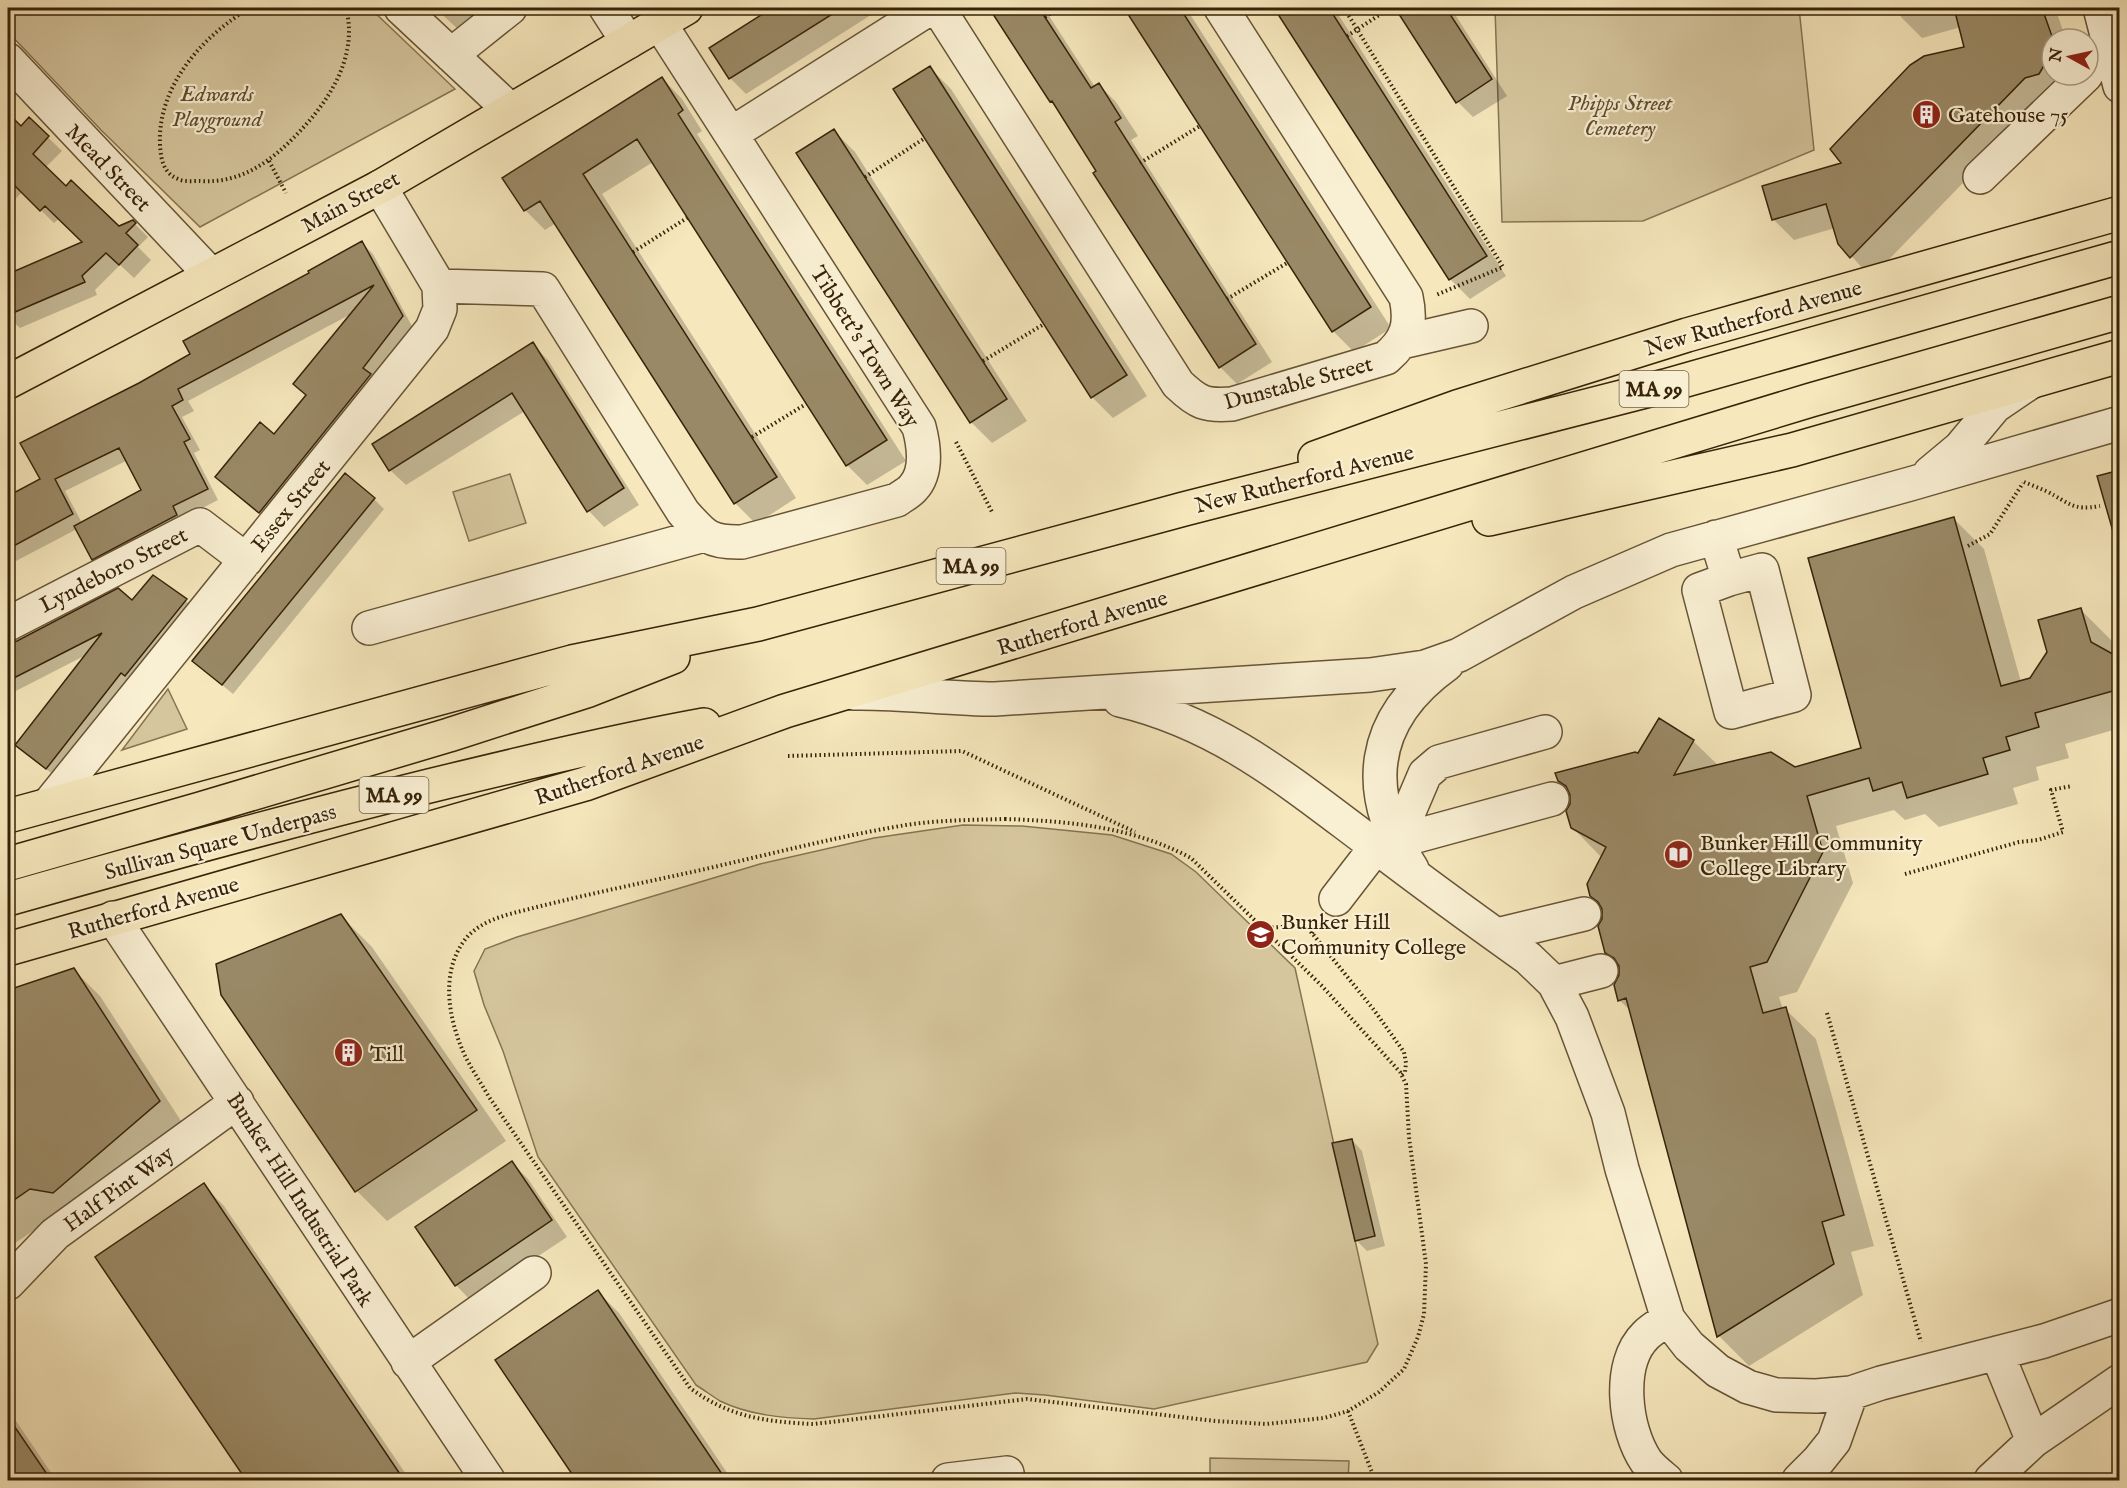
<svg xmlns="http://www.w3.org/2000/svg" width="2127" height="1488" viewBox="0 0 2127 1488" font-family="'IM FELL English',serif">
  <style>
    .green { fill: #d6c69e; stroke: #867454; stroke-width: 1.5 }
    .shadow { fill: #0003; fill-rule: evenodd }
    .building { fill: #9a8966; stroke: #372309; stroke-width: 1.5 }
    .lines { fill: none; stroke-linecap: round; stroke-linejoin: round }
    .minor-casing { stroke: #675436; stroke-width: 36 }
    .major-casing { stroke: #372309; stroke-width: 36 }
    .path { stroke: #372309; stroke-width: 4; stroke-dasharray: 1.5 3; stroke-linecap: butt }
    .minor { stroke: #f9efd3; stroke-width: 33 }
    .major { stroke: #f6e7bc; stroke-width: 33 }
    .path-bridge { stroke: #372309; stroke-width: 4; stroke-dasharray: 1.5 3; stroke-linecap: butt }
    .labels { text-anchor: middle; stroke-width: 4.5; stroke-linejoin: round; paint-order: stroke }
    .shield { fill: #f9efd3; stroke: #716046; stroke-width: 1.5 }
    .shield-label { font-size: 21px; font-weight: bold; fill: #372309 }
    .park-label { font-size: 22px; font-style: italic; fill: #5f4c2e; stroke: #f9efd3 }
    .poi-label { font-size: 22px; fill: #372309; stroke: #f9efd3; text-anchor: start }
    .street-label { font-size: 22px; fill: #372309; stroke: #f9efd3 }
  </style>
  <rect width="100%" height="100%" fill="#f6e7bc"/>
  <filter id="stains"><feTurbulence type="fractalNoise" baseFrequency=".00333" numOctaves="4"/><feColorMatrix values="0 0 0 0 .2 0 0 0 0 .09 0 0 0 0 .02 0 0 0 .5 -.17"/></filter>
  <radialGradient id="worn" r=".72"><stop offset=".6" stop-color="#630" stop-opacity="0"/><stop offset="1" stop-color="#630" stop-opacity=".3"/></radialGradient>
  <!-- green -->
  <path class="green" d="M8 8H370L455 89 200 227 101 130 8 32Z
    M1495 8H1799L1814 150 1643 221 1502 222Z
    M510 474 526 523 469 541 453 492Z
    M168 689 187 729 122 750Z
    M963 825 1022 826 1112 835 1171 854 1196 872 1295 968 1378 1344 1367 1362 1154 1409 1045 1395 1015 1393 814 1419C782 1418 749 1415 720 1401 712 1396 704 1390 696 1385L538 1157 503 1051 484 1005 474 971 485 949 517 937 760 864 874 838Z
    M1210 1458 1349 1461 1348 1480H1210Z"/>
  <!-- shadow -->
  <path class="shadow" d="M435 8H481L460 31Z
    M774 8H882L746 94 730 78 711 48Z
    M991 8H1044L1095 87 1099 85 1116 102 1138 136 1131 140 1272 362 1237 384 1220 367 1060 111 1051 102Z
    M1126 8H1186L1391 328 1354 352 1333 331Z
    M1276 8H1334L1506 276 1470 299 1450 279Z
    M1397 8H1451L1507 96 1473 117 1458 102Z
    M1898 8H2055L2066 39H2052V75H2071L2045 98 1871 278 1840 243 1835 228 1794 240 1773 219 1844 164 1966 48 1961 27 1922 38 1901 17Z
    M930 68 951 89 1147 396 1113 418 1092 397Z
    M662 78 682 99 702 131 697 134 906 461 867 485 847 465 653 162 602 194 796 498 756 524 736 504 556 223 545 230 525 210Z
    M8 115 21 128 29 119 62 151 45 168 66 188 119 228 133 222 148 237 138 247 151 260 134 278 120 265 95 290 97 295 20 328 13 322 8 324V276L85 243 60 218 54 223 22 192 8 207Z
    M834 131 855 152 1027 421 992 443 971 422Z
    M362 243 373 254 413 328 271 523 217 477 275 436 307 396 353 313 188 401 194 411 182 417 200 450 194 453 218 500 183 518 104 570 93 559 77 529 16 561 8 553V498L42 480 139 384 192 355 311 274ZM126 461 143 491 82 523 65 491Z
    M532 344 548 360 639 505 604 527 589 511 525 411 406 485 390 470Z
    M2120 471V550L2099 477Z
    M374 499 384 509 233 694 205 671Z
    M1954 519 1984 549 2021 682 2031 679 2081 610 2111 640 2116 655 2120 654V728L2065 744 2069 758 2036 767 2039 780 2013 788 2018 804 1939 827 1925 814 1905 820 1894 810 1836 826 1853 883 1797 992 1779 997 1783 1009H1785L1816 1039 1874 1246 1851 1252 1863 1295 1749 1366 1719 1336 1632 1012 1619 1000 1620 966 1606 952 1602 907 1591 896 1602 858 1572 827 1570 792 1559 781 1638 755 1693 741 1719 766 1795 768 1863 749Z
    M186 601 195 610 56 777 27 754 88 654 8 695V644L17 642 133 602Z
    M341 916 372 947 506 1141 387 1221 357 1191Z
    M74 970 100 996 185 1127 8 1248V992Z
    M1352 1140 1362 1151 1385 1246 1367 1251 1356 1240Z
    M512 1163 528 1179 567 1237 471 1301 456 1285Z
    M203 1185 224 1206 410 1480H248L97 1257Z
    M598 1292 619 1313 732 1480H577L497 1360Z
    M8 1409 56 1480H8Z"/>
  <!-- building -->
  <path class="building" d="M772 8H842L729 79 709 48Z
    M989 8H1039L1091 88 1099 83 1121 118 1115 122 1256 344 1219 368 1093 173 1096 171 1052 101 1050 102Z
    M1124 8H1180L1371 307 1332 332Z
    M1274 8H1329L1487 256 1449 280Z
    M1395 8H1446L1492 79 1456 103Z
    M1954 8H2042L2053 39 2052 52 2039 74 2025 78 1850 258 1838 244 1826 204 1772 220 1762 186 1841 163 1830 149 1910 65 1924 56 1964 47Z
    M930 66 1127 375 1091 398 893 89Z
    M662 77 683 110 678 114 887 440 846 466 637 139 583 174 777 477 734 504 540 201 524 211 502 178Z
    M8 113 21 126 29 117 49 136 33 154 66 186 71 180 119 226 133 220 136 223 126 233 138 245 119 265 106 253 82 276 85 282 8 315V274L82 242 45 206 40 211 8 179Z
    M834 129 1007 399 970 423 796 153Z
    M362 241 403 316 363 368 371 374 259 513 215 477 260 422 274 434 306 395 293 384 374 285 178 389 183 400 172 406 190 439 184 442 208 489 173 506 177 515 92 560 74 526 141 490 119 448 55 479 73 514 8 549V496L40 479 20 443 139 383 190 354 183 341 309 273 308 271Z
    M533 342 624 488 587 512 512 393 389 471 372 444Z
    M2120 470V534L2114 535 2097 476Z
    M345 473 375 498 222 685 192 661Z
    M1954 517 2001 686 2030 678 2047 652 2038 620 2081 608 2091 642 2120 658V689L2035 713 2039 727 2006 737 2010 750 1983 758 1988 774 1907 798 1902 782 1873 791 1869 778 1807 796 1823 852 1767 962 1750 967 1763 1013 1786 1007 1844 1215 1822 1222 1834 1264 1717 1337 1626 998 1618 1001 1614 985 1619 975V966L1614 958 1605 953 1598 926 1602 919V909L1598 902 1590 896 1587 884 1606 847 1571 828 1566 811 1570 804V795L1566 786 1558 781 1555 773 1635 752 1638 753 1659 718 1694 740 1674 775 1771 752 1795 767 1861 748 1808 558Z
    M153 575 187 599 125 676 121 673 46 769 15 745 102 633 8 681V643L17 641 118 588 132 600Z
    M341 914 477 1110 355 1192 221 995 216 964Z
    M74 968 160 1101 53 1193 30 1189 8 1204V990Z
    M1352 1139 1375 1236 1355 1241 1332 1143Z
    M512 1161 552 1220 455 1286 415 1227Z
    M204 1183 404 1480H246L95 1257Z
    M598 1290 726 1480H576L495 1360Z
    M8 1417 51 1480H8Z"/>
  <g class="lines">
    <defs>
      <path id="minor" d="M401 8 510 110
        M606 8 628 42
        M938 8 1178 384C1198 403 1205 406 1232 404L1386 358C1407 340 1412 325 1406 297L1221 8
        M2100 8 2120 86
        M451 55 510 8
        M8 60 211 275
        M731 134 930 8
        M1980 177 2086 75
        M439 286 543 289 683 512C704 536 709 543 742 542L897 500C902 496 909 493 913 488 928 472 924 446 919 427L660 24
        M1402 342 1471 326
        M1930 473 1960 448 1995 406 2029 383
        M1716 537 1729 579 1699 590 1731 712 1794 695 1762 570 1729 579
        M8 624 200 525 246 560
        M369 628 704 535
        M853 693C901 692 948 699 995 699L1370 675 1425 667 1459 655 1574 592 1671 550 1910 484 2120 423
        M1120 700C1222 724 1292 784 1374 845 1425 884 1476 921 1528 958L1554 983 1601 971
        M48 805 432 329 440 309 439 286 380 187
        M1396 842 1425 774 1439 762 1545 732
        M1412 869C1361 791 1370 719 1447 664
        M1336 899 1376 847 1552 799
        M113 918 488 1480
        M1497 935 1584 914
        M1554 983 1572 1017 1608 1113 1622 1169 1668 1319 1689 1346 1718 1371 1748 1387 1776 1395 1816 1396 1851 1393 1881 1383 2044 1341 2120 1315
        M8 1283 55 1234 237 1102
        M408 1362 534 1273
        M2033 1441 2120 1381
        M948 1480 1007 1473
        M1666 1480C1660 1475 1651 1468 1646 1461 1625 1430 1616 1364 1646 1335 1652 1329 1661 1324 1668 1319
        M1799 1480 1818 1461 1834 1441 1851 1393
        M1991 1480 2033 1441 1997 1353"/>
      <path id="major" d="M8 382 380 187 686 8
        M1315 458 1457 407 1687 335 2120 213
        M1489 519 1792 450 2120 356
        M8 816 572 662 758 624 1184 509 1665 386 2120 257
        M8 864 200 809 449 735 589 690 673 657
        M8 899C148 859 288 821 429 786 520 764 611 742 704 725
        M8 949 585 784 785 711 1811 400 2120 312"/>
    </defs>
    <!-- minor casing -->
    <use href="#minor" class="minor-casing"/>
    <!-- major casing -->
    <use href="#major" class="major-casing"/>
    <!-- path -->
    <path class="path" d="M250 8C202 36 157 87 160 145 161 159 163 173 178 179 184 182 194 181 200 181 243 184 274 159 301 130 332 97 358 54 346 8
      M1344 8 1503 267 1436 295
      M1045 17 1059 8
      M269 161 286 193
      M1140 163 1200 126
      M865 177 925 138
      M633 252 687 218
      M1227 299 1287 263
      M983 361 1044 324
      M752 437 806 404
      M956 442 992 512
      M2024 482C2031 485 2039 488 2046 491 2070 503 2072 511 2100 506
      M1968 546 1990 534 2023 483
      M788 756 962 751 1135 832
      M1005 819C1070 821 1133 827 1191 858L1322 986 1400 1072 1406 1084 1409 1137 1426 1264 1424 1314 1418 1337 1404 1369 1379 1392 1348 1411 1324 1418 1266 1424 1215 1421 1027 1399 814 1424C766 1422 729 1417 690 1388L489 1097C480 1081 469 1066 462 1049 447 1013 440 965 470 934 488 917 515 913 537 907 589 894 641 883 692 872 763 856 834 837 906 825 939 820 972 820 1005 819Z
      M1905 874 2019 842 2038 840 2063 832 2051 790 2072 786
      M1263 928 1299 926H1304L1312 933 1374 1010 1404 1052 1406 1063 1405 1072 1402 1075
      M1312 933 1321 922
      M1827 1013 1921 1342
      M1348 1411 1375 1480"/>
    <!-- minor -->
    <use href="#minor" class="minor"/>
    <!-- major -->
    <use href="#major" class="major"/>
    <!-- path-bridge -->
    <path class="path-bridge" d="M1347 36 1390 8"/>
  </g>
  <!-- icons -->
  <defs>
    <symbol id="building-disc" viewBox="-11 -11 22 22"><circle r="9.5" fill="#8f2418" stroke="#f9efd3"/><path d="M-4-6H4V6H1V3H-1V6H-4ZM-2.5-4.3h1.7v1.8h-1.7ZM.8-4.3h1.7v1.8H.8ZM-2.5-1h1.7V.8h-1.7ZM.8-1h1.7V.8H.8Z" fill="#fff"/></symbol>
    <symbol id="library-disc" viewBox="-11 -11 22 22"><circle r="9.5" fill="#8f2418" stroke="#f9efd3"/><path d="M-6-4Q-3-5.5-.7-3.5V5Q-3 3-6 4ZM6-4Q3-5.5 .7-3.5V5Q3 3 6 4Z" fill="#fff"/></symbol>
    <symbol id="university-disc" viewBox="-11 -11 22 22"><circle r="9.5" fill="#8f2418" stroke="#f9efd3"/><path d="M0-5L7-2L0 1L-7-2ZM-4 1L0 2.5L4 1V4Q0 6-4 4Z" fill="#fff"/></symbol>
  </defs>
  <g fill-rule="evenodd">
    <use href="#building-disc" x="1910" y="98" width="33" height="33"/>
    <use href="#library-disc" x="1662" y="838" width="33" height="33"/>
    <use href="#university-disc" x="1244" y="918" width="33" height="33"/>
    <use href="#building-disc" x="332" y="1036" width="33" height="33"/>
  </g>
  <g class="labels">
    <!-- shield labels -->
    <g class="shield">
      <rect x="1619.5" y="371" width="69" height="36" rx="4.5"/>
      <rect x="936.5" y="548" width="69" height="36" rx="4.5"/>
      <rect x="359.5" y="777" width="69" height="36" rx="4.5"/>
    </g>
    <g class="shield-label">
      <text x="1654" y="396">MA 99</text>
      <text x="971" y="573">MA 99</text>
      <text x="394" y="802">MA 99</text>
    </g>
    <!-- park labels -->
    <g class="park-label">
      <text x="217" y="101">Edwards<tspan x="217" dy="25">Playground</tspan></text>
      <text x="1620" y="110">Phipps Street<tspan x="1620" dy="25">Cemetery</tspan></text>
    </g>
    <!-- poi labels -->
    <g class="poi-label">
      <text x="1948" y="122">Gatehouse 75</text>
      <text x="1700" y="850">Bunker Hill Community<tspan x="1700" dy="25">College Library</tspan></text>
      <text x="1281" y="929">Bunker Hill<tspan x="1281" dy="25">Community College</tspan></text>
      <text x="370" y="1061">Till</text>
    </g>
    <!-- street labels -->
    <g class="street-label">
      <text transform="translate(109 167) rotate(46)" y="8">Mead Street</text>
      <text transform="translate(350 201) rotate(-28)" y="8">Main Street</text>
      <text transform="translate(1753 317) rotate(-16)" y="8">New Rutherford Avenue</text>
      <text transform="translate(866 346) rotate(58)" y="8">Tibbett's Town Way</text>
      <text transform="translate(1298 382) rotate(-15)" y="8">Dunstable Street</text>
      <text transform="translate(1304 478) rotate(-14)" y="8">New Rutherford Avenue</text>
      <text transform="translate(290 505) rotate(-51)" y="8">Essex Street</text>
      <text transform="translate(113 569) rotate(-27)" y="8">Lyndeboro Street</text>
      <text transform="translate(1082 622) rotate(-17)" y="8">Rutherford Avenue</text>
      <text transform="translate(619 769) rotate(-19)" y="8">Rutherford Avenue</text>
      <text transform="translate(220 841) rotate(-15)" y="8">Sullivan Square Underpass</text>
      <text transform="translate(153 907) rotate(-16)" y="8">Rutherford Avenue</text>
      <text transform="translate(118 1188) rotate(-36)" y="8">Half Pint Way</text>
      <text transform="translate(301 1199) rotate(57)" y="8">Bunker Hill Industrial Park</text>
    </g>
  </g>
  <!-- margin -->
  <rect width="2127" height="1488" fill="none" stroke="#f6e7bc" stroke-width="30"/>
  <rect x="9" y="9" width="2109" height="1470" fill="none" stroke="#372309" stroke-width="3"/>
  <rect x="15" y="15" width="2097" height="1458" fill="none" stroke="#372309" stroke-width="1.5"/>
  <!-- north arrow -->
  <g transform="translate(2070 57) rotate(278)"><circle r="28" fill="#f9efd3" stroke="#ab9d82" stroke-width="1.5"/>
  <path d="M0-4.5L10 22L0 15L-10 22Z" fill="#8f2418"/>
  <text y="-9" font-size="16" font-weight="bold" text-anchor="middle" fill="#372309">N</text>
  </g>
  <rect width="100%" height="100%" filter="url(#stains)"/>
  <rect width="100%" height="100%" fill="url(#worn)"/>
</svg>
